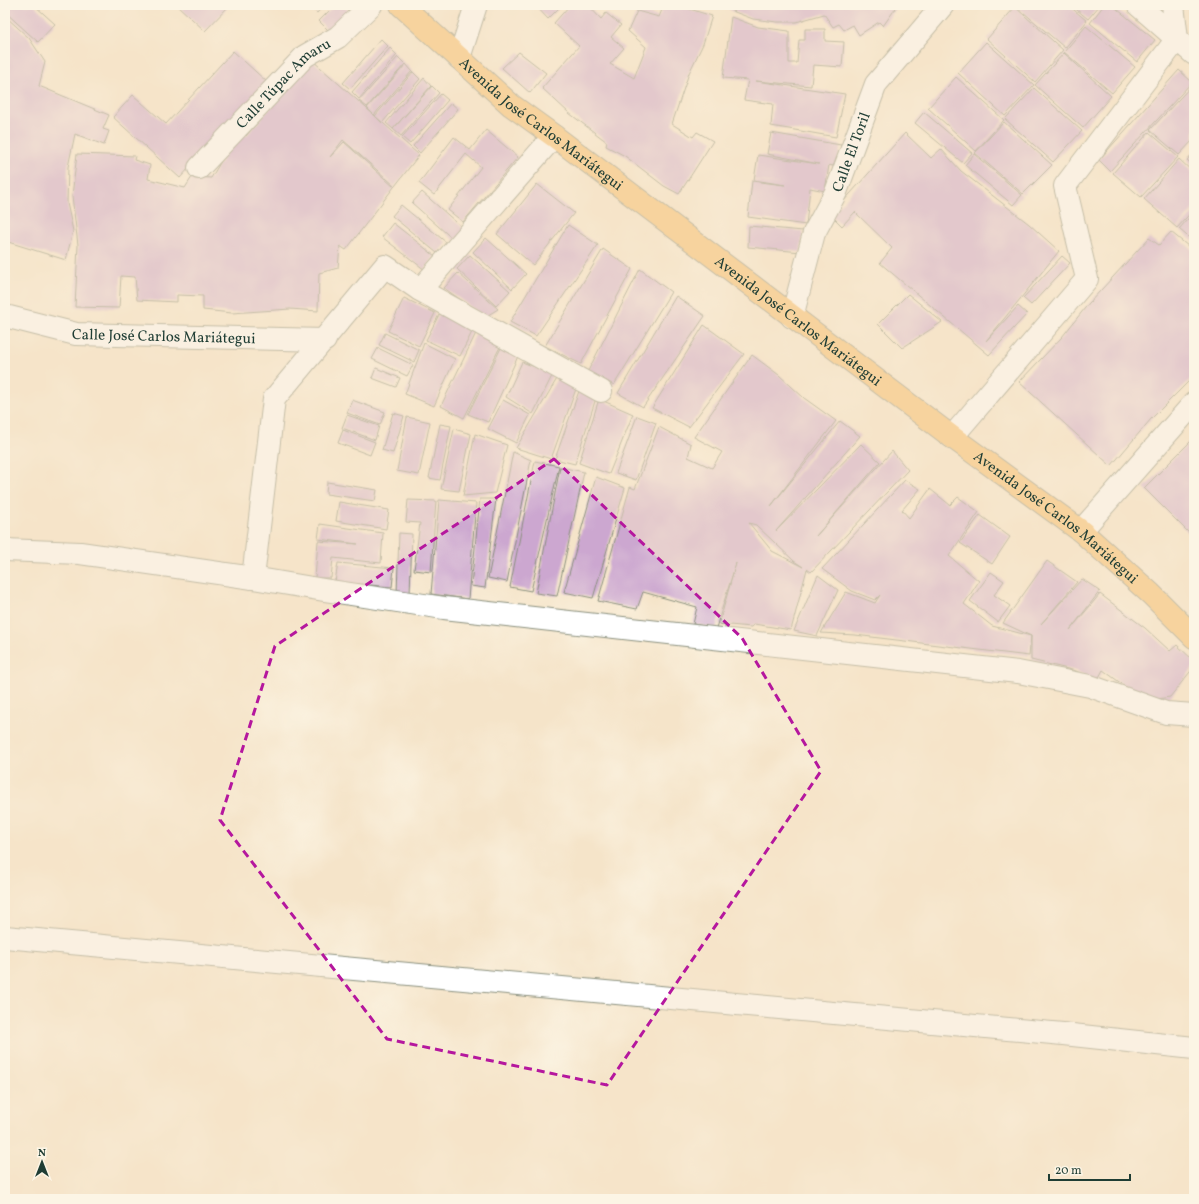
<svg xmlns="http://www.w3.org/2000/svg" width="1199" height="1204" viewBox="0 0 1199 1204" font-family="Vollkorn,serif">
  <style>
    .building { fill: #cca7d0; fill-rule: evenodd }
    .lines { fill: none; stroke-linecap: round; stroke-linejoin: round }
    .minor-casing { stroke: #8a907e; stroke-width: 24 }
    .major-casing { stroke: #8a907e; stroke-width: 24 }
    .minor { stroke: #fff; stroke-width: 22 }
    .major { stroke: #f8bf6c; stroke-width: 22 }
    .marked { fill: none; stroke: #b5179e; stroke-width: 3; stroke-dasharray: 8 5; stroke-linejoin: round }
    .labels { text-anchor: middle; stroke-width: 4; stroke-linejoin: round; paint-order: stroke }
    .street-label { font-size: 15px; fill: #1f3d34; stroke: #fcf5e5 }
  </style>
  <rect width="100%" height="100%" fill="#fcf5e5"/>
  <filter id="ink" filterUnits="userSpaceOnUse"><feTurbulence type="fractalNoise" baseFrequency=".025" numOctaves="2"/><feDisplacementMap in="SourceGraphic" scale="8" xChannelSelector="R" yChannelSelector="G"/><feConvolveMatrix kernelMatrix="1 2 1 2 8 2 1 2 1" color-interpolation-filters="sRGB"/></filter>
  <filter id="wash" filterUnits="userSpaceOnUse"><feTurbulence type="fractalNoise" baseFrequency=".012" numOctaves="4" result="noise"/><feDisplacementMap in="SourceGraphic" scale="16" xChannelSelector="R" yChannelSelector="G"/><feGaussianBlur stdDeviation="0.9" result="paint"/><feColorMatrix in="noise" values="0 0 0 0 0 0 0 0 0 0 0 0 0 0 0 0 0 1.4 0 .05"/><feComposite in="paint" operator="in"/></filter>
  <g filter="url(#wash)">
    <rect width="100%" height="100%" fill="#f5e4c9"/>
    <g id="blocks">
      <!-- building -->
      <path class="building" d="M5 5H34L55 24 38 42 5 12Z
        M177 5H230L205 31Z
        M308 5H324L317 13Z
        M335 5H343L349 11 329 31 319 21Z
        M535 5H562L548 19Z
        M570 5H588L601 19 606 13 621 25 611 37 624 48 610 64 634 78 646 47 628 31 637 11 659 17 664 5H677L712 16 703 44 689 73 672 124 693 137 697 132 713 141 679 194 664 186 625 156 606 146 607 142 569 113 542 88 579 46 554 23Z
        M723 5H898L883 26 879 22 859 35 853 25 844 30 839 24 833 27 824 14 796 22H777L753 19 732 11Z
        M1017 5H1068L1087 21 1065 48 1016 6Z
        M1071 5H1100L1088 19Z
        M1104 5H1112L1155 40 1137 62 1090 23Z
        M1015 7 1063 50 1035 82 987 39Z
        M5 16 29 38 45 62 39 86 109 115 103 129 109 131 104 145 75 134 68 167 67 203 73 231 66 260 5 241Z
        M731 17 758 27 789 31V63H797L799 40H805V29H825V41L844 42 842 67 813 65 811 86 756 81 845 94 836 137 771 126 773 104 744 100 748 80 723 78Z
        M1086 26 1135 67 1112 93 1064 52Z
        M381 39 388 46 350 89 343 83Z
        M986 42 1034 85 1005 116 958 73Z
        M390 48 397 55 359 99 352 92Z
        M233 51 267 82 180 178 113 117 133 95 166 124Z
        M519 52 546 73 530 93 502 68Z
        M1064 53 1111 96 1083 128 1035 85Z
        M398 57 405 64 367 107 359 101Z
        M312 60 419 155 395 186 343 140 330 157 344 142 394 187 346 250 340 246 338 268 319 273 318 311 290 309 232 313 203 310V296L177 295V302L137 300 135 277 121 276 119 308 75 307 78 245 72 196 77 154 135 156 134 160 150 165 148 179 185 188 192 177 211 178 240 130 246 136Z
        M406 64 412 71 374 115 367 108Z
        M1179 70 1192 82 1110 171 1099 160Z
        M413 72 420 79 382 123 375 116Z
        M956 77 1004 120 976 151 928 108Z
        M424 78 431 86 393 129 386 123Z
        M1194 83V139L1179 155 1150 130Z
        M432 86 439 93 401 136 393 129Z
        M1034 88 1082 131 1053 162 1005 119Z
        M441 94 448 100 410 144 402 137Z
        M451 103 458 109 420 153 413 146Z
        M924 112 972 153 963 163 915 123Z
        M1004 122 1052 165 1023 194 975 153Z
        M486 130 518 157 463 222 448 210 481 167 466 154 434 195 419 183 454 137 470 150Z
        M1149 132 1178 157 1141 197 1113 173Z
        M771 133 841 145 837 167 829 165 825 191 810 188 806 225 748 217 752 181 785 185 754 180 758 155 819 164 767 154Z
        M905 133 931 158 941 149 961 171 1029 224 1059 251 986 341 1018 306 1027 314 989 355 880 263 892 248 855 212 842 226 831 215Z
        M1194 152V166L1187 160Z
        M974 154 1022 195 1013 205 965 165Z
        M1179 159 1194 173V209L1177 228 1144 199Z
        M537 184 574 213 533 265 497 234Z
        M422 192 465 230 455 241 412 203Z
        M401 205 447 243 437 253 392 216Z
        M1194 212V242L1179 229Z
        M393 223 435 256 425 270 382 237Z
        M568 225 598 245 536 336 510 322Z
        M749 226 803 231 801 252 748 247Z
        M1171 232 1194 251V376L1151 419 1111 466 1019 382 1062 337 1089 303 1149 238 1159 245Z
        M486 238 526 274 512 289 473 252Z
        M603 249 632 269 581 364 545 346Z
        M470 255 510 291 496 306 457 269Z
        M1062 256 1070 263 1031 305 1023 298Z
        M640 269 671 292 614 385 588 371Z
        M458 273 498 309 485 317 444 288Z
        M908 294 942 322 902 348 878 324Z
        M676 296 705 316 643 407 618 393Z
        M404 298 435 313 419 346 388 331Z
        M442 309 474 328 460 356 426 340Z
        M704 325 744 354 689 427 652 408Z
        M385 333 419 350 414 362 379 345Z
        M476 333 502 343 464 418 441 406Z
        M424 343 455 359 434 406 405 394Z
        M502 346 519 354 488 422 468 414Z
        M378 348 413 365 407 376 372 359Z
        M752 355 779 375 804 398 836 421 771 506 840 421 860 436 776 531 861 444 880 462 816 536 892 451 908 470 811 572 807 569 791 630 754 624 751 627 719 624 736 563 716 628 693 624 697 607 643 592 637 609 598 601 630 487 635 489 659 427 691 444 688 457 712 468 722 452 694 437ZM749 523 756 525 794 561 803 567 772 551Z
        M522 362 553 374 533 414 506 397Z
        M376 368 400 378 396 387 372 378Z
        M558 377 577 386 551 459 516 448Z
        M579 391 596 398 575 464 555 459Z
        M599 399 633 414 609 474 579 463Z
        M352 400 385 412 380 425 347 413Z
        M503 400 530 415 516 443 488 429Z
        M393 413 404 416 393 453 382 450Z
        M347 415 379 426 375 440 342 428Z
        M637 416 656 423 636 480 616 473Z
        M407 417 430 422 419 475 397 471Z
        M440 424 451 426 440 480 429 478Z
        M454 429 471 434 459 491 441 489Z
        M343 430 375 442 370 455 338 443Z
        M475 434 507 445 495 493 463 496Z
        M1194 438V538L1144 488Z
        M513 452 531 460 507 582 488 578Z
        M535 461 559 466 531 591 510 587Z
        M560 467 584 472 557 596 536 593Z
        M596 477 625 488 593 598 564 592Z
        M905 480 920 489 902 510 909 518 930 489 950 505 958 497 979 512 949 556 979 581 964 604 992 626 1031 636 1029 656 855 635 821 633 846 592 875 603 880 595 875 600 852 591 822 569Z
        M327 482 377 490 375 501 326 494Z
        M480 499H496L485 588 471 586Z
        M408 500 436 501 431 572 414 570 420 523 406 522Z
        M439 500 476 503 468 599 431 594Z
        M339 502 389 510 386 529 336 521Z
        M980 515 1010 537 992 564 960 543Z
        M320 524 383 533 381 563 333 558 331 578H315L318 541 358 544 318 539Z
        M399 533 412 534 410 594H397Z
        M1047 561 1077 582 1041 624 1082 579 1100 591 1070 630 1100 594 1145 628 1170 651 1177 645 1194 661V667L1170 697 1151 700 1133 692 1103 670 1097 681 1076 671 1031 660V636L1003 623Z
        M338 563 394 568 392 587 335 582Z
        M991 572 1004 581 994 595 1010 606 998 622 970 601Z
        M818 575 838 590 817 636 794 631Z"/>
    </g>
  </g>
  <g filter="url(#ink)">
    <use href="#blocks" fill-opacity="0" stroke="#8a907e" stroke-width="1"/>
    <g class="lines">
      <defs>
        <g id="minor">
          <path d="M1138 5 1194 54"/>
          <path d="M459 58 476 5"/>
          <path id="s1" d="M199 168 305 56 338 37 371 5"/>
          <path d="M420 290 554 136"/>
          <path id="s2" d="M5 316 76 334 325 340"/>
          <path id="s3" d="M792 317 814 233 836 192 876 84 943 5"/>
          <path d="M952 437 1087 279 1065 186 1177 39 1173 5"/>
          <path d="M1081 531 1194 403"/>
          <path d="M5 550 80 553 253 578 324 590 444 608 1018 672 1090 686 1166 713 1194 715"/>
          <path d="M253 578 274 399 385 266 420 290 601 391"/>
          <path d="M5 937 1063 1034 1194 1048"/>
        </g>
        <g id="major">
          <path id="s4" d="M401 5 511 105 554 136 952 437 1081 531 1151 594 1194 637"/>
        </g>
      </defs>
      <!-- minor casing -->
      <use href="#minor" class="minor-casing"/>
      <!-- major casing -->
      <use href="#major" class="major-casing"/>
      <!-- minor -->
      <use href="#minor" class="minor"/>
      <!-- major -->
      <use href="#major" class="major"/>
    </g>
  </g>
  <!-- marked area -->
  <path d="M0 0H1199V1204H0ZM554 459 742 638 821 771 607 1085 387 1039 220 820 275 646Z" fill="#f5e4c9" fill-opacity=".55" fill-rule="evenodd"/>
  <path class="marked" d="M554 459 742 638 821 771 607 1085 387 1039 220 820 275 646Z"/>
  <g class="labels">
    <!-- street labels -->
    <g class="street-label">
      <text dy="5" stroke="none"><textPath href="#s1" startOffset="120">Calle Túpac Amaru</textPath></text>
      <text dy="5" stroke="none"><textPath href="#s4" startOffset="184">Avenida José Carlos Mariátegui</textPath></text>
      <text dy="5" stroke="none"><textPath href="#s3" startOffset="176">Calle El Toril</textPath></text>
      <text dy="5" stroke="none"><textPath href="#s4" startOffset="508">Avenida José Carlos Mariátegui</textPath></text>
      <text dy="5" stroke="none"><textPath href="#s2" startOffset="161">Calle José Carlos Mariátegui</textPath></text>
      <text dy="5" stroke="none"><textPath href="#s4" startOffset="832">Avenida José Carlos Mariátegui</textPath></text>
    </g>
  </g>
  <!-- margin -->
  <rect width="1199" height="1204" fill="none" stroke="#fcf5e5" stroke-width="20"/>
  <!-- north arrow -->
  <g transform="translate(42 1162)" stroke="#fcf5e5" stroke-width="3" paint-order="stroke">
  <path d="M0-3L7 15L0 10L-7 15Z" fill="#1f3d34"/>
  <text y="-6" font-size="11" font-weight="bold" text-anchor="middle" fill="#1f3d34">N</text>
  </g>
  <!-- scale -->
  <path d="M1049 1174v6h81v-6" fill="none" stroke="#1f3d34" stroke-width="2"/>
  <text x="1055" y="1174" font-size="12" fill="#1f3d34" stroke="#fcf5e5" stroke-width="3" paint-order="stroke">20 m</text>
</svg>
